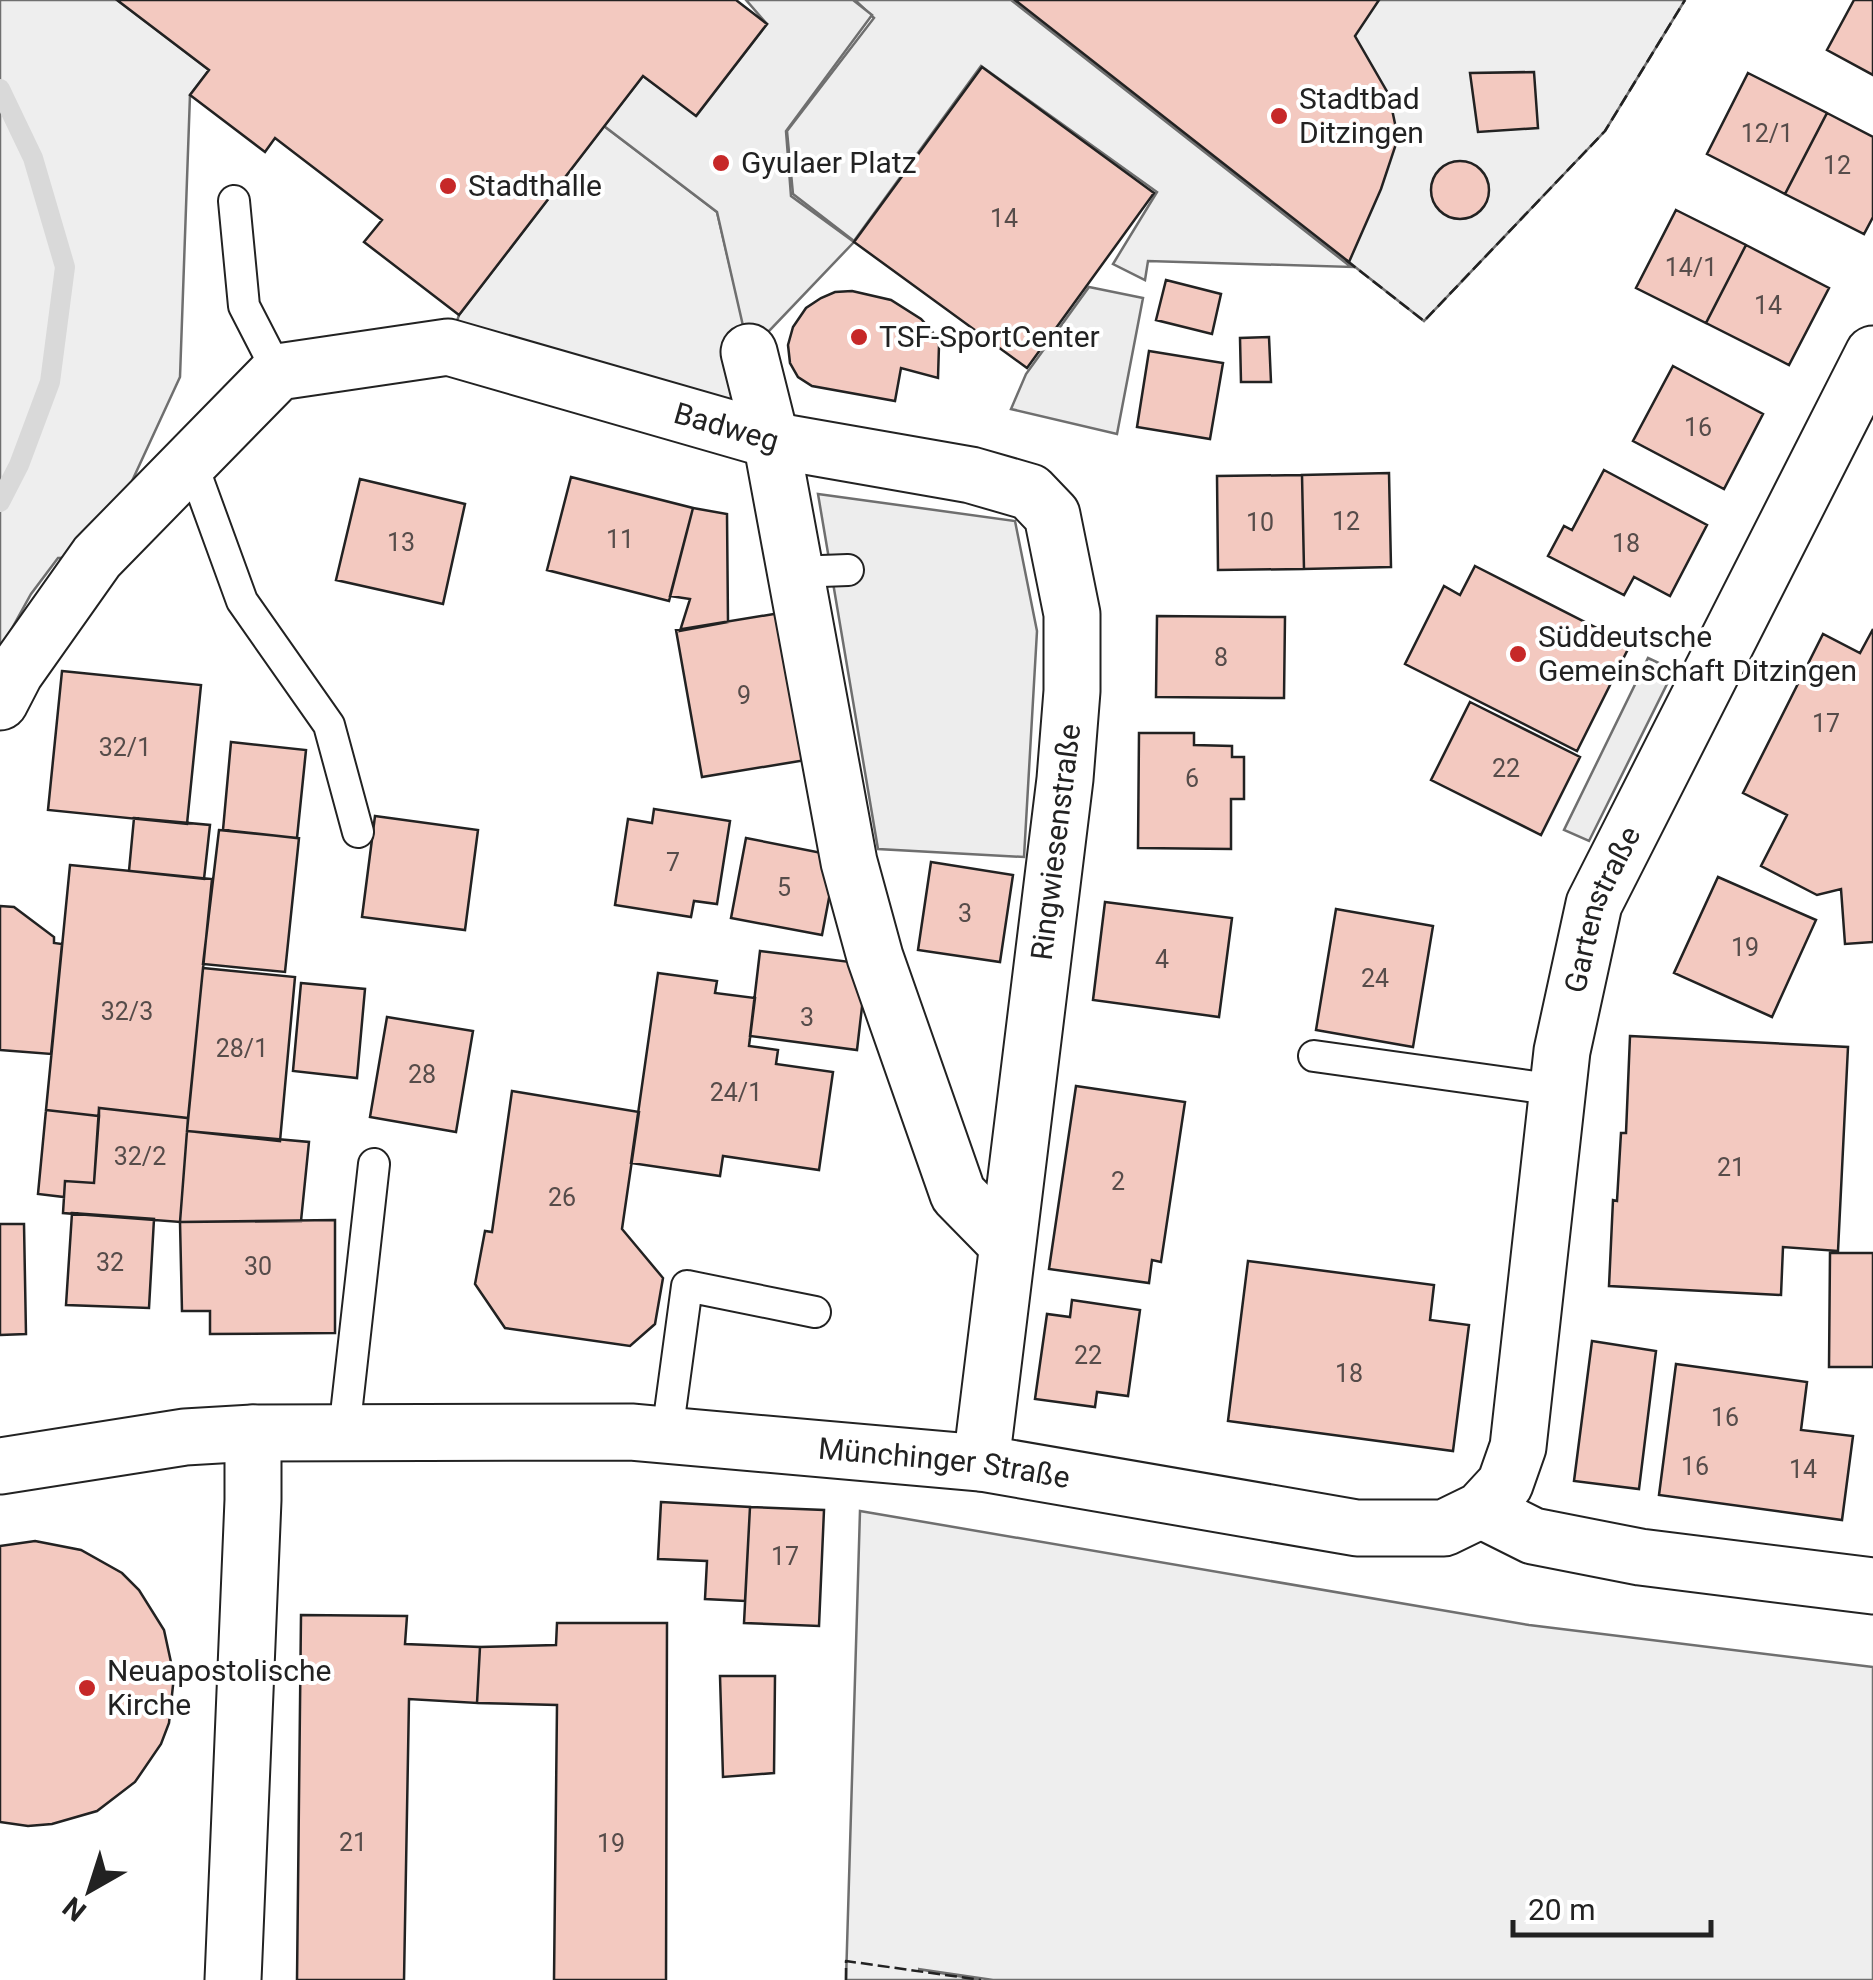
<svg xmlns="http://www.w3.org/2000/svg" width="1873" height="1980" viewBox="0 0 1873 1980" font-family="Roboto,sans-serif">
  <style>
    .green { fill: #eee; stroke: #6f6f6f; stroke-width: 2.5 }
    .parking { fill: #ededed; stroke: #6f6f6f; stroke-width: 2.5 }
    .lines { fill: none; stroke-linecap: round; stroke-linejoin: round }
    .stream { stroke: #d9d9d9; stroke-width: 20 }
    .building { fill: #f3c9c0; stroke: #222; stroke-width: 2.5 }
    .lane-casing { stroke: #222; stroke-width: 34 }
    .street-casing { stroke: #222; stroke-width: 59 }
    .secondary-casing { stroke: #222; stroke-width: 59 }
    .lane { stroke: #fff; stroke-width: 30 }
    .street { stroke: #fff; stroke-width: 55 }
    .secondary { stroke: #fff; stroke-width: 55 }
    .fence { stroke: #222; stroke-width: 2.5; stroke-dasharray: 12 5; stroke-linecap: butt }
    .poi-dot { fill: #c62828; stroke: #fff; stroke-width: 4 }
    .labels { text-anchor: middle; stroke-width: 8; stroke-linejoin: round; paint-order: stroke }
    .number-label { font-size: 25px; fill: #564c4a }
    .poi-label { font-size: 30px; fill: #222; stroke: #fff; text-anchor: start }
    .street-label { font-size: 30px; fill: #222; stroke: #fff }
  </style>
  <rect width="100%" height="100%" fill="#fff"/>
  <!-- green -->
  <path class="green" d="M0 0H117L209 70 190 95 180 377 97 557 58 558 31 594 0 650Z
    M855 0H1011L1351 267 1148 261 1145 280 1113 264 1157 192 981 66 854 241 793 194 787 131 874 18Z
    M1015 0H1685L1605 131 1424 321Z
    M604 126 717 212 771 440 448 347 459 315Z
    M860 1511 1529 1625 1873 1667V1980H993L918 1969 981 1980H846Z"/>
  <!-- parking -->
  <path class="parking" d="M746 0H853L872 15 786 131 791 196 854 242 749 352 717 212 604 126 643 76 697 115 767 24Z
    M1089 287 1143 298 1117 434 1011 409 1026 374Z
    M818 494 1015 521 1037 631 1024 857 878 849Z
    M1648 658 1674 670 1589 841 1564 830Z"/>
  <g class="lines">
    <!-- stream -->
    <path class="stream" d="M0 89 33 158 65 267 50 382 19 465 0 502"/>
  </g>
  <!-- building -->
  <path class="building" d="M117 0H736L767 24 696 116 643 76 459 315 364 242 382 220 275 138 265 152 190 95 209 70Z
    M1015 0H1379L1355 36 1389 95 1398 138 1381 189 1349 262Z
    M1854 0H1873V75L1827 50Z
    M982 67 1154 193 1027 368 854 242Z
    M1534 72 1538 128 1478 132 1470 73Z
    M1748 73 1827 113 1785 194 1707 154Z
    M1827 113 1873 137V217L1864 234 1785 194Z
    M1431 190a29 29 0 1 1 58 0a29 29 0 1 1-58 0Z
    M1676 210 1746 245 1706 323 1636 288Z
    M1746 245 1829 288 1789 365 1706 323Z
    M1166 280 1221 294 1212 334 1156 320Z
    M852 291 891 300 921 319 932 331 939 345 938 378 901 368 895 401 812 386 798 377 790 363 788 345 793 327 806 308 821 298 835 292Z
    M1269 337 1271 382H1241L1240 338Z
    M1149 351 1223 363 1210 439 1137 427Z
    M1673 366 1763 414 1724 489 1633 441Z
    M1604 470 1707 525 1670 596 1634 577 1624 595 1548 556 1564 526 1572 530Z
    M1389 473 1391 567 1304 569 1302 475Z
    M1302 475 1304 569 1218 570 1217 476Z
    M571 477 693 508 669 601 547 570Z
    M360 479 465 504 443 604 336 580Z
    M693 508 727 514 728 622 680 631 690 599 670 596Z
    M1475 566 1630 645 1577 751 1405 664 1444 586 1460 595Z
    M786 612 812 759 702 777 676 630Z
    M1157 616 1285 617 1284 698 1156 697Z
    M1873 629V942L1845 944 1841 889 1817 895 1761 866 1787 815 1743 793 1823 634 1860 653Z
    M62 671 201 685 187 824 48 810Z
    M1470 702 1580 757 1541 835 1431 780Z
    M1139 733H1194V745L1232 746V757H1244V799H1231V849L1138 848Z
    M231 742 306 750 297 838 223 830Z
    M654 809 730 821 717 904 694 901 691 917 615 905 628 819 652 823Z
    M375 816 478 830 465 930 362 917Z
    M134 818 210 825 204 879 129 871Z
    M219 830 299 838 285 972 203 964Z
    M746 838 837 856 822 935 731 918Z
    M931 862 1013 875 1000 962 918 950Z
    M70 865 212 879 188 1118 99 1108V1116L46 1110Z
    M1718 877 1816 920 1772 1017 1674 973Z
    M1105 902 1232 918 1219 1017 1093 1000Z
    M0 906 14 907 54 937V943L62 944 51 1054 0 1050Z
    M1336 909 1433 926 1413 1047 1316 1030Z
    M760 951 867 964 857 1050 750 1036Z
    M203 968 295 977 280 1141 187 1131Z
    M658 973 717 981 715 993 755 998 749 1046 778 1050 776 1064 833 1072 819 1170 723 1156 720 1176 631 1163Z
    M301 983 365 989 357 1078 293 1071Z
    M387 1017 473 1031 456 1132 370 1117Z
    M1630 1036 1848 1047 1838 1251 1783 1247 1781 1295 1609 1286 1613 1200 1617 1201 1621 1133H1626Z
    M1076 1086 1185 1102 1161 1262 1152 1260 1149 1283 1049 1269Z
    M512 1091 639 1112 622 1229 663 1278 655 1324 630 1346 505 1328 475 1284 485 1231 492 1232Z
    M99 1108 188 1118 180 1222 63 1213 65 1181 94 1183Z
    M46 1110 99 1116 94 1183 65 1181 64 1197 38 1194Z
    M187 1131 309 1142 301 1221 180 1222Z
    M72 1213 154 1219 149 1308 66 1305Z
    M335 1220V1333L210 1334V1311H182L180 1222Z
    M0 1224H24L26 1334 0 1335Z
    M1830 1253H1873V1367H1829Z
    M1248 1261 1434 1285 1430 1320 1469 1325 1453 1451 1228 1421Z
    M1072 1300 1140 1310 1128 1396 1097 1392 1095 1407 1035 1399 1047 1314 1070 1317Z
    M1592 1341 1656 1351 1639 1489 1574 1481Z
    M1676 1364 1807 1382 1801 1430 1853 1436 1842 1520 1659 1495Z
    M661 1502 750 1507 745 1601 705 1599 707 1561 658 1559Z
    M750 1507 824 1510 819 1626 744 1623Z
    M35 1541 81 1550 122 1573 139 1590 164 1630 174 1676 169 1723 161 1744 135 1782 97 1811 52 1824 28 1826 0 1822V1546Z
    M301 1615 407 1616 405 1644 480 1647 477 1703 409 1699 404 1980H297Z
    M557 1623H667L666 1980H554L557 1705 477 1703 480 1647 556 1645Z
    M720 1676H775L774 1773 723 1777Z"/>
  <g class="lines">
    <defs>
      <path id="lane" d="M234 201 244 306 278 372
        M191 461 242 601 329 725 358 832
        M795 572 848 570
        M1314 1056 1557 1090
        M344 1432 374 1164
        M667 1434 687 1286 815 1312"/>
      <g id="street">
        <path d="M749 352 771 440 849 862 875 957 958 1194 1006 1243"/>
        <path id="s1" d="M0 702 15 673 97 557 278 372 448 347 771 440 971 475 1030 492 1052 515 1072 614V691L1065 779 981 1463"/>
        <path d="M233 1980 253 1500V1433"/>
      </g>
      <g id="secondary">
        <path id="s2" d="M0 1466 185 1437 253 1433 631 1432 981 1463 1357 1528H1444L1481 1510 1505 1484 1518 1447 1562 1051 1594 904 1873 354"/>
        <path d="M1481 1510 1533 1536 1640 1557 1873 1586"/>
      </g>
    </defs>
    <!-- lane casing -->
    <use href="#lane" class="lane-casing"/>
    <!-- street casing -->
    <use href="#street" class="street-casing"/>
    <!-- secondary casing -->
    <use href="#secondary" class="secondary-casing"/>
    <!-- lane -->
    <use href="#lane" class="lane"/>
    <!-- street -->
    <use href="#street" class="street"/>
    <!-- secondary -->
    <use href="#secondary" class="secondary"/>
    <!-- fence -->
    <path class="fence" d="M1346 260 1424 321 1605 131 1685 0
      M846 1980V1961L981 1980"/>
  </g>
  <!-- markers -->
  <g class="poi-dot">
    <circle cx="1279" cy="116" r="10"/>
    <circle cx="721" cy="163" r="10"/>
    <circle cx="448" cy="186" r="10"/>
    <circle cx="859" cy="337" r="10"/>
    <circle cx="1518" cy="654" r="10"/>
    <circle cx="87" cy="1688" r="10"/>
  </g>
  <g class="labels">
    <!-- number labels -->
    <g class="number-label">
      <text x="1767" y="142">12/1</text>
      <text x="1837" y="174">12</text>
      <text x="1004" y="227">14</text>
      <text x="1691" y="276">14/1</text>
      <text x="1768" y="314">14</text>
      <text x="1698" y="436">16</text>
      <text x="1346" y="530">12</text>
      <text x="1260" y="531">10</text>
      <text x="620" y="548">11</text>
      <text x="401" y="551">13</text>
      <text x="1626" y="552">18</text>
      <text x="1221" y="666">8</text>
      <text x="744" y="704">9</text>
      <text x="1826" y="732">17</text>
      <text x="125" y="756">32/1</text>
      <text x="1506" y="777">22</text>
      <text x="1192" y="787">6</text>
      <text x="673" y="871">7</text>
      <text x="784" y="896">5</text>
      <text x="965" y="922">3</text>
      <text x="1745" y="956">19</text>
      <text x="1162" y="968">4</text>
      <text x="1375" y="987">24</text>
      <text x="127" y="1020">32/3</text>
      <text x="807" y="1026">3</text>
      <text x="242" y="1057">28/1</text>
      <text x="422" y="1083">28</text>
      <text x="736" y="1101">24/1</text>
      <text x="140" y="1165">32/2</text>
      <text x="1731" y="1176">21</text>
      <text x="1118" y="1190">2</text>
      <text x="562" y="1206">26</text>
      <text x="110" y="1271">32</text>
      <text x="258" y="1275">30</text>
      <text x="1088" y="1364">22</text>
      <text x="1349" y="1382">18</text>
      <text x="1725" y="1426">16</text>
      <text x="1695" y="1475">16</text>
      <text x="1803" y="1478">14</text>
      <text x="785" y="1565">17</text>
      <text x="353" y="1851">21</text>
      <text x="611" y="1852">19</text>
    </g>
    <!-- poi labels -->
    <g class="poi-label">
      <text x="1299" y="109">Stadtbad<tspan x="1299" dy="34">Ditzingen</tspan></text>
      <text x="741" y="173">Gyulaer Platz</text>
      <text x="468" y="196">Stadthalle</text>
      <text x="879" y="347">TSF-SportCenter</text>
      <text x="1538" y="647">Süddeutsche<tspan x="1538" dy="34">Gemeinschaft Ditzingen</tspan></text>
      <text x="107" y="1681">Neuapostolische<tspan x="107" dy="34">Kirche</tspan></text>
    </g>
    <!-- street labels -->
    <g class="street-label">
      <text dy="10" stroke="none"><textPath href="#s1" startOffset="895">Badweg</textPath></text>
      <text transform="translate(1056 842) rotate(-83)" y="10">Ringwiesenstraße</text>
      <text dy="10" stroke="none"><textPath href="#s2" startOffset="2115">Gartenstraße</textPath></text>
      <text dy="10" stroke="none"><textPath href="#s2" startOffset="948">Münchinger Straße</textPath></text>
    </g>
  </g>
  <!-- north arrow -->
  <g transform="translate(90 1890) rotate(219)" stroke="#ffffff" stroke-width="8" paint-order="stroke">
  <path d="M0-8L18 38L0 25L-18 38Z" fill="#222222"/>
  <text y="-15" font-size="28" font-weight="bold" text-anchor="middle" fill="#222222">N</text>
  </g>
  <!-- scale -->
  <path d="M1513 1920v15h198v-15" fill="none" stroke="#222222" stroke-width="5"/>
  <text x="1528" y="1920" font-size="30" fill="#222222" stroke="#ffffff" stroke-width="8" paint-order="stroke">20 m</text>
</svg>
